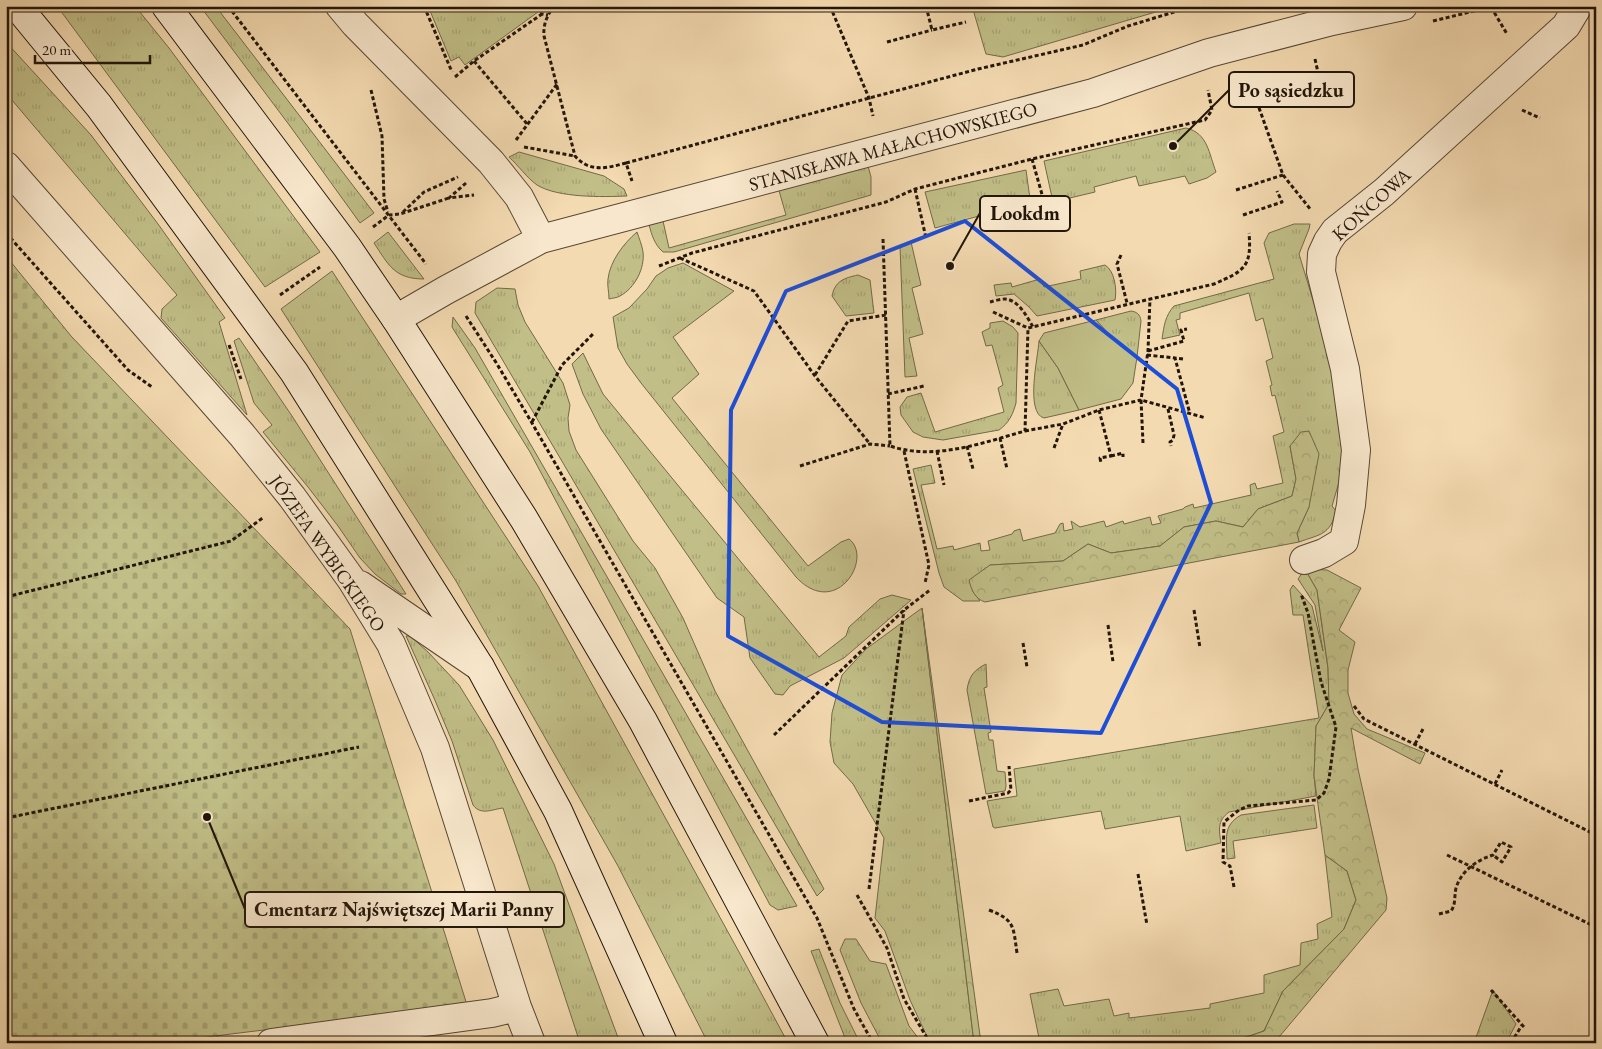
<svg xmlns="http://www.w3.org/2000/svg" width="1602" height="1049" viewBox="0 0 1602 1049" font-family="'EB Garamond',serif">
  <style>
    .grass { fill: url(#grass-tufts); stroke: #726a48 }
    .forest { fill: url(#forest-crowns); stroke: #726a48 }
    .cemetery { fill: url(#cemetery-stones); stroke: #726a48 }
    .green { fill: #c1be87; stroke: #726a48 }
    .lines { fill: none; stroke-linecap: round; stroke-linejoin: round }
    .street-casing { stroke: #564734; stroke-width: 30 }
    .secondary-casing { stroke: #22160a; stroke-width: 30 }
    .path { stroke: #22160a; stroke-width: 3; stroke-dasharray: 4 2.5; stroke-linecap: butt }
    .street { stroke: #f8e7cc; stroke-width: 28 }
    .secondary { stroke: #f8e7cc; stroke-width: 28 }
    .marked { fill: none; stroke: #1d4ed8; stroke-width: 4; stroke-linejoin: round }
    .labels { text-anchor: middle; stroke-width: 4; stroke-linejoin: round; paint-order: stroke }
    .street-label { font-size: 19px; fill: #22160a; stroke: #f8e7cc }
    .leader { fill: none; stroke: #22160a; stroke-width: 2 }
    .callout-dot { fill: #22160a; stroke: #f8e7cc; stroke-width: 2 }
    .callout { fill: #f8e7cc; stroke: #22160a; stroke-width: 2 }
    .callout-label { font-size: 20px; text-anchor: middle; font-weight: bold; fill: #22160a }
  </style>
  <defs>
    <pattern id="grass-tufts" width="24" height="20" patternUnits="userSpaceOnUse" patternTransform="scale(1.25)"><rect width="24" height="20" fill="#c1be87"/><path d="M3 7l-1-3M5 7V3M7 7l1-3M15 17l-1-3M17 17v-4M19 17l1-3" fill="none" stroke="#a6a373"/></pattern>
    <pattern id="forest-crowns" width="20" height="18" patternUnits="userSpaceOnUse" patternTransform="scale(1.25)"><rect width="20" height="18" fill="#c1be87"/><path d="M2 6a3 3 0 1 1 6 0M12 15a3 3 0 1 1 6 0" fill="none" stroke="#a6a373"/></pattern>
    <pattern id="cemetery-stones" width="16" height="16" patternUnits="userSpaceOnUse" patternTransform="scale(1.25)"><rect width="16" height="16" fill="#c1be87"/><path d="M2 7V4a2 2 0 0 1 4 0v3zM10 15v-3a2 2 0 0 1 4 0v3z" fill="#a6a373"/></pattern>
  </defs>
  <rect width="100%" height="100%" fill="#f4dab1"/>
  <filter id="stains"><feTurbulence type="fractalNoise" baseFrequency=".004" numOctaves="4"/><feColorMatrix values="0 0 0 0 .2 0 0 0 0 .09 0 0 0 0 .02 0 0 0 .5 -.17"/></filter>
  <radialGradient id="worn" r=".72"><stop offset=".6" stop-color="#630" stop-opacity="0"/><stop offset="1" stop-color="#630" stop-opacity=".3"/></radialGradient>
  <!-- grass -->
  <path class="grass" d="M57 6H135L169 48 320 252 265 287Z
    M200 6H215L217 8 374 213 360 223 290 126Z
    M428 6H534L538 12 465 65 459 57 451 61Z
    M972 6H1176L1003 57 986 54Z
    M6 42 91 135 158 224 225 318 219 322 247 415 161 318 162 309 177 295 6 93Z
    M1186 128C1208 133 1209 154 1216 172L1207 178 1189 184 1185 176 1139 186 1136 176 1094 187 1095 192 1053 202 1044 161Z
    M519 152 604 176 624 189 627 196C603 197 558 198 537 185 527 178 518 165 509 157Z
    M868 166 871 177V195L674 252H663C654 244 652 235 649 225L663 221 669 248 786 215 778 187Z
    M1026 170 1031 206 1003 215 1001 210 935 228 925 192Z
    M1294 224H1310L1309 229 1299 254 1332 363 1343 453 1339 482 1332 506 1336 511C1330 535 1321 534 1299 542L1297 533 1309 507 1290 446 1296 479 1292 496 1258 509 1243 527 1216 521 1184 527 1160 546 1111 553 1088 544 1063 561 990 565 972 590 980 601H963L944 587 939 573 913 469 931 465 935 483 921 485 937 549 953 546 954 550 980 543 981 551 990 550 988 541 1012 534 1014 531 1020 529 1023 541 1055 533 1060 524 1063 523 1064 531 1073 529 1071 521 1080 527 1104 521 1106 527 1123 521 1124 524 1150 517 1152 525 1161 523 1158 516 1183 509 1185 507 1193 504 1194 508 1251 495 1250 485 1255 483 1257 489 1283 483 1273 436 1284 432 1275 395 1272 396 1270 386 1272 385 1266 361 1273 358 1263 318 1256 321 1249 293 1180 313V319L1176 320 1180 335 1162 339C1164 326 1165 316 1174 306L1274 279 1264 243 1269 233Z
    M388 232 424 279C394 279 388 264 374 243Z
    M637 232C639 238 642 245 643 252 645 268 635 288 620 296 617 298 612 298 609 299 609 292 607 285 608 279 610 261 624 243 637 232Z
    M911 242 921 285 912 288 923 334 909 338 917 376 905 377 900 246Z
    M683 263 734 291 673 337 699 374 672 398 808 566 841 542 849 539C874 558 836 620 796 577L641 383 627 364 618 348 613 317 629 308 647 289 656 276 668 268Z
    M1105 265C1115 271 1117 290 1115 300L1037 316 1029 307 1014 294 996 296 994 285 1011 283 1012 287 1040 279 1044 287 1081 279 1080 271Z
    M332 271 538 586 739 952 788 1043H708L618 866 456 581 281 309Z
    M858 275 870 280 874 313 846 316 832 296C835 281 844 278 858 275Z
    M497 288 515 289 518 305 525 322 563 383 570 405 568 418 569 431 576 450 633 541 655 568 683 618 715 691 824 889 817 896 475 313 476 302Z
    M1131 311C1137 312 1140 314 1141 321L1137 357 1117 343 1096 320Z
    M453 317 475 348 797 906 778 910 770 905 530 452 452 327Z
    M1003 321 1013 327 1018 333 1016 403C1013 414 1009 423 999 430L943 440 923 437 913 432 901 415 900 407 907 397 921 393 935 432 1004 412 998 388 1003 385 992 345 986 346 982 332 990 328V323Z
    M239 338 292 416 406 594H401L375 574 360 558 338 526 308 487 263 432 272 425 254 403 234 341Z
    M1039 341 1058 368 1079 410 1044 418C1025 413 1038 357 1039 341Z
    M583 353 603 394 819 657 846 636 849 627 880 599 892 595 911 600 844 658 790 686 783 695 775 694 750 658 744 617 717 598 601 429 583 394 572 364Z
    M1305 569 1317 590 1328 668 1329 704 1316 726 1314 776 1316 796 1229 812C1217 821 1219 830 1221 843L1186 851 1180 816 1105 829 1101 811 995 828 993 827 987 801 1017 796 1014 769 1319 718 1303 615H1293L1290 590 1293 585 1312 606 1323 651 1315 605 1298 579Z
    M922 608 974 1043H930L910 1000 885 931 875 918 884 838 853 784 834 763 830 742 832 713 842 675 866 649Z
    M406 636H410L428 652 459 685 493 740 554 864 620 1043H580L503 808C493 809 481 816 473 805L452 741 434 698Z
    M986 664 987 687 984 688 991 732 988 733 989 740H993L997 771 1005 772 1006 786 1005 791 986 794 967 690C969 676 974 670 986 664Z
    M1314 805 1317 828 1233 841 1235 858 1227 859C1227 839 1222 826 1241 815Z
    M1325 855 1347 871 1356 900 1344 929 1283 991 1264 1031 1229 1043H1040L1030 994 1058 989 1064 1006 1109 999 1114 1016 1129 1013V1018L1210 1008V1004L1264 993V975L1300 965 1301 943 1318 939 1317 924 1332 917Z
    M845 939H856L870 961 886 964 909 1026 922 1043H882L861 1003 840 950Z
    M819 949 840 1003 860 1043H847L811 951Z
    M1493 990 1516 1024 1506 1043H1474Z"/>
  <!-- forest -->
  <path class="forest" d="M1309 431 1319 454 1309 507 1297 533 1299 542 985 602C975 599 971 589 969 580L990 565 1063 561 1088 544 1111 553 1160 546 1184 527 1216 521 1243 527 1258 509 1292 496 1296 479 1290 446 1301 432Z
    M1305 569 1327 570 1361 588 1339 630 1355 642 1348 670V693L1354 714 1367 729 1425 753 1420 764 1351 728 1358 769 1387 898 1386 910 1274 1043H1229L1264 1031 1283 991 1344 929 1356 900 1347 871 1325 855 1314 776 1316 726 1329 704 1328 668 1317 590Z
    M922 608 981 1043H974Z
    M220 1034 213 1043H158Z"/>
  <!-- cemetery -->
  <path class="cemetery" d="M6 256 71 336 350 629 467 1005 158 1043H6Z"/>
  <!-- green -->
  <path class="green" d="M1096 320 1117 343 1137 357 1133 383 1121 399 1079 410 1058 368 1039 341 1044 333Z"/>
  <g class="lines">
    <defs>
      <path id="street" d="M340 6 355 24 491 162 519 197 541 239
        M6 166 242 435 292 497 351 579 391 644 435 748 517 1007 531 1043
        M396 319 446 290 541 239 1093 93 1209 53 1332 21 1403 6
        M1304 560 1324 553 1344 541 1351 505 1356 450 1345 369 1321 272 1322 254 1328 241 1335 231 1384 192 1566 26 1578 6
        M360 585 480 667
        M271 1043 492 1013 517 1007"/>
      <path id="secondary" d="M17 6 99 106 294 372 480 667 558 811 663 1043
        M166 6 347 247 396 319 524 519 643 721 815 1043"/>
    </defs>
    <!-- street casing -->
    <use href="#street" class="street-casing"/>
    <!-- secondary casing -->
    <use href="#secondary" class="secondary-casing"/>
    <!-- path -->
    <path class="path" d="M228 6 426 264
      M424 6 452 72
      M538 6 542 14 548 15
      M555 6C547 14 543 25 544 36L575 156C590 173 607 168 626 163L632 181
      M593 6 594 10
      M830 6 869 98 873 116
      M926 6 932 30 966 22
      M1491 7 1507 34
      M1433 21 1495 6
      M887 42 932 30
      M1315 59 1323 95
      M474 61 528 125
      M455 77 474 61 542 14
      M1246 78 1253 91 1283 175 1311 210
      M371 90 382 136 384 199 388 212
      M1522 110 1540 118
      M516 140 557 84
      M524 147 575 156
      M1032 159 1043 198
      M626 163 978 69 1083 45 1128 26 1194 6
      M466 183 449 198 474 195
      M915 189 926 238
      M1236 190 1283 175
      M403 212 424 192 458 177
      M1243 215 1282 202 1277 191
      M373 227 389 215 400 214 449 198
      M6 233 128 370 152 387
      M883 239 890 446C934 461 982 443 1025 431L1028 328 1214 284C1244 271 1252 267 1249 233
      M1121 255 1117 264 1127 303
      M680 258 754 291 815 376 870 444
      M659 266 692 253 886 202 915 189 1032 159 1205 120 1212 110 1208 90
      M280 295 320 267
      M990 302C994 301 1000 299 1005 299 1019 300 1027 317 1033 327
      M993 312 1028 328
      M466 316 497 364 532 423 817 918 854 1009 873 1043
      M229 345 241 379
      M1148 351 1184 341 1181 330 1187 329
      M1147 355 1175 358
      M1183 359 1175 358 1190 414
      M815 375 848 321 886 315
      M888 394 924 386
      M1168 409 1174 435 1173 440 1170 442 1171 446
      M1099 410 1111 456 1100 458 1101 463
      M532 422 562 365 593 334
      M1025 431 1063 424 1099 410 1141 400 1148 351 1150 298
      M1000 438 1007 469
      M1143 443 1141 400 1206 418
      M967 446 973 469
      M1054 448 1063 424
      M904 451 929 565 925 583
      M937 451 944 485
      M1111 456 1123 453V457
      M800 466 870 444 890 446
      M6 597 231 541 264 517
      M1194 610 1200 648
      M1108 625 1113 662
      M1023 643 1027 667
      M1591 645 1596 646
      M1354 706 1364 719 1596 835
      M774 735 904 610 930 590
      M1415 744 1423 729
      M1495 784 1502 770
      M969 801 1008 793 1011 790 1009 766
      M6 818 359 747
      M1590 832 1596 823
      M1447 855 1596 927
      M1138 874 1147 925
      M1234 887 1230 866 1223 862 1224 822 1239 810 1248 806 1316 800 1324 793 1329 779 1336 727 1321 682 1308 613 1301 594
      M869 889 904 610
      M857 895 887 948 904 999 930 1043
      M989 910C1015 920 1013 926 1017 953
      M1439 914 1451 911C1456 904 1454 897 1456 888 1461 871 1477 860 1493 855L1501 842 1511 847 1502 862 1493 855
      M1491 990 1524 1027
      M1511 1043 1522 1025"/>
    <!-- street -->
    <use href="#street" class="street"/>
    <!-- secondary -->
    <use href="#secondary" class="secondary"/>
  </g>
  <!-- marked area -->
  <path class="marked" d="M965 221 1177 389 1211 503 1101 733 882 722 728 636 731 410 786 291Z"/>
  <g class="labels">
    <!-- street labels -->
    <g class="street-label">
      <text transform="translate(893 146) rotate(-15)" y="7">STANISŁAWA MAŁACHOWSKIEGO</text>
      <text transform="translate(1371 204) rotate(-42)" y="7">KOŃCOWA</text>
      <text transform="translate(328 553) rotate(55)" y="7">JÓZEFA WYBICKIEGO</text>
    </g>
  </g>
  <!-- callouts -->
  <path class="leader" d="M1173 146L1229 90M950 266L980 213M207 817L245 909"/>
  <g class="callout-dot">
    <circle cx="1173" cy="146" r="5"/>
    <circle cx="950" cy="266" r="5"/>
    <circle cx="207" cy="817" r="5"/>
  </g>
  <g class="callout">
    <rect x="1229" y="72" width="125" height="35" rx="5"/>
    <rect x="980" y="196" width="90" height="35" rx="5"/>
    <rect x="245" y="892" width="319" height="35" rx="5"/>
  </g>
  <g class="callout-label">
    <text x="1291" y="97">Po sąsiedzku</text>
    <text x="1025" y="220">Lookdm</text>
    <text x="404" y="916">Cmentarz Najświętszej Marii Panny</text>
  </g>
  <!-- margin -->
  <rect width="1602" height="1049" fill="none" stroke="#f4dab1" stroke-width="25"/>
  <rect x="8" y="8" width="1587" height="1034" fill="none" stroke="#22160a" stroke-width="2.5"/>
  <rect x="12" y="12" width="1577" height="1024" fill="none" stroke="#22160a"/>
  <!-- scale -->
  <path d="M35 55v8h115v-8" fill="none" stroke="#22160a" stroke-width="2.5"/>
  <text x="42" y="55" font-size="15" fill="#22160a" stroke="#f8e7cc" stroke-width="4" paint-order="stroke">20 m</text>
  <rect width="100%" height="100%" filter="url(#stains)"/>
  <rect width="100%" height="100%" fill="url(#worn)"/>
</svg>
